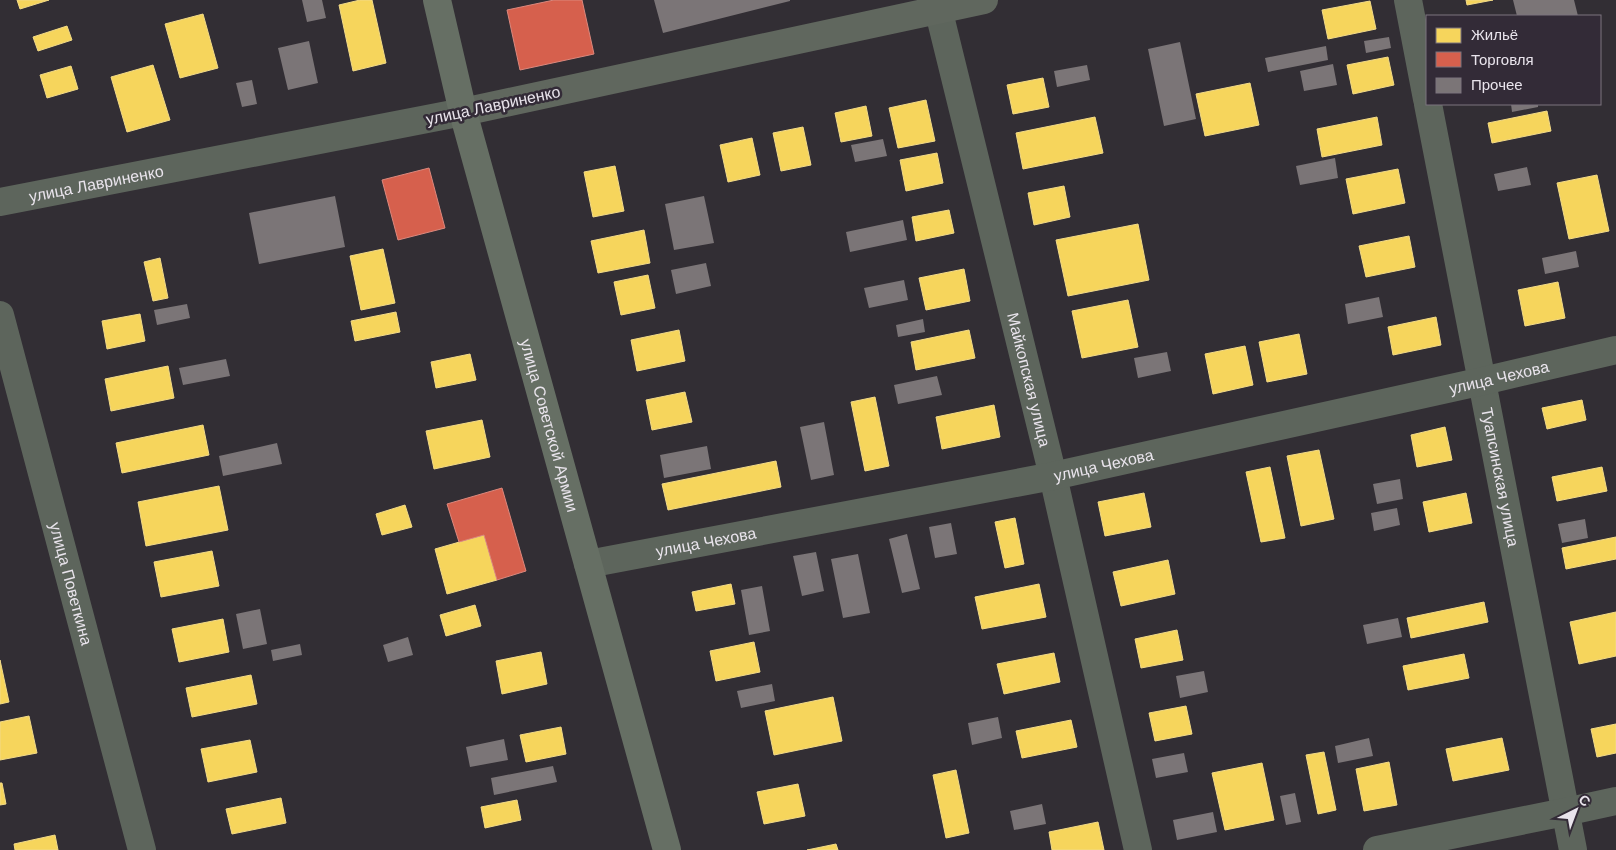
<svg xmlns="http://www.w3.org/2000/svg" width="1616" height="850" viewBox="0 0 1616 850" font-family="Helvetica,sans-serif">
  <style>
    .homes { fill: #f6d55c; stroke: #f2da87 }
    .shops { fill: #d6604d; stroke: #dc887d }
    .building { fill: #7b7577 }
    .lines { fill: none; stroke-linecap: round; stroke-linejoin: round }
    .minor { stroke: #5d655c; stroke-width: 28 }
    .secondary { stroke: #60675e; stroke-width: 28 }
    .primary { stroke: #666f64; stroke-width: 28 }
    .labels { text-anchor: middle; stroke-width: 5; stroke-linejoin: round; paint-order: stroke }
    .street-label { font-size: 16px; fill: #e9e4ec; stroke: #332b37 }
  </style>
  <rect width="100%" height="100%" fill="#322e34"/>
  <!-- homes -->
  <path class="homes" d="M17 0H49L20 9Z
    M360 0H372L386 63 353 71 339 5Z
    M1466 0H1493L1467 5Z
    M1370 1 1376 29 1328 39 1322 10Z
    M203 14 218 68 180 78 165 24Z
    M67 26 72 40 38 51 33 37Z
    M1388 57 1394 85 1353 94 1347 65Z
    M153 65 170 120 127 132 111 77Z
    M71 66 78 89 47 98 40 75Z
    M1043 78 1049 107 1013 114 1007 85Z
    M1250 83 1259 125 1205 136 1196 94Z
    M926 100 935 141 898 148 889 108Z
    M866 106 872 136 841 142 835 113Z
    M1547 111 1551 131 1492 143 1488 123Z
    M1095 117 1103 153 1023 169 1016 133Z
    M1377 117 1382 145 1322 157 1317 129Z
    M803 127 811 165 781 171 773 133Z
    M752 138 760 175 728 182 720 145Z
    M937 153 943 183 906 191 900 160Z
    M615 166 624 211 593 217 584 172Z
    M1398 169 1405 203 1353 214 1346 179Z
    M1597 175 1609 231 1569 239 1557 183Z
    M1064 186 1070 217 1034 225 1028 193Z
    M949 210 954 233 916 241 912 217Z
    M1138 224 1149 280 1068 296 1056 240Z
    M644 230 650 263 598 273 591 241Z
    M1409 236 1415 267 1366 277 1359 246Z
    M383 249 395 303 361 310 350 256Z
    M160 258 168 298 153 301 144 262Z
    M964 269 970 301 926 310 919 278Z
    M648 275 655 308 621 315 614 282Z
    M1558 282 1565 318 1525 326 1518 290Z
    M1128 300 1138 347 1082 358 1072 311Z
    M396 312 400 332 355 341 351 321Z
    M140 314 145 341 107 349 102 321Z
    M1436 317 1441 345 1393 355 1388 327Z
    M679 330 685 361 637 371 631 340Z
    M969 330 975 358 916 370 911 342Z
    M1299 334 1307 374 1267 382 1259 342Z
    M1245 346 1253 385 1213 394 1205 354Z
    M470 354 476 380 436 388 431 362Z
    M168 366 174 398 111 411 105 379Z
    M685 392 692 422 652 430 646 400Z
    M875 397 889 466 865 471 851 402Z
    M1582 400 1586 420 1547 429 1542 408Z
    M994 405 1000 437 942 449 936 417Z
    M482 420 490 457 434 469 426 431Z
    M203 425 209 455 122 473 116 443Z
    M1445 427 1452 460 1417 467 1411 435Z
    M1319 450 1334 519 1301 526 1287 456Z
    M776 461 781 487 668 510 662 484Z
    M1270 467 1285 538 1261 542 1246 472Z
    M1602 467 1607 491 1557 501 1552 477Z
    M219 486 228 530 146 546 138 502Z
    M1144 493 1151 527 1105 536 1098 502Z
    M1466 493 1472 523 1429 532 1423 502Z
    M405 505 412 527 382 535 376 514Z
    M1015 518 1024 564 1005 568 995 522Z
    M484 535 497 580 447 594 435 549Z
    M1616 537V559L1566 569 1562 548Z
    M212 551 219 586 161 597 154 562Z
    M1168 560 1175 594 1121 606 1113 572Z
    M731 584 735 604 696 611 692 592Z
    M1039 584 1046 617 982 629 975 597Z
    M1484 602 1488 622 1411 638 1407 618Z
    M475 605 481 626 446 636 440 615Z
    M1616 612V656L1579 664 1570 622Z
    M223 619 229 652 179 662 172 629Z
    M1177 630 1183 660 1141 668 1135 639Z
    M754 642 760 672 716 681 710 651Z
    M541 652 547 684 502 694 496 661Z
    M1054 653 1060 682 1004 694 997 664Z
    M1464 654 1469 678 1408 690 1403 666Z
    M0 660 9 702 0 704Z
    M251 675 257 704 192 717 186 688Z
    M833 697 842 741 774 755 765 711Z
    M1186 706 1192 734 1155 741 1149 713Z
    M29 716 37 753 0 760V722Z
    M1071 720 1077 747 1022 758 1016 731Z
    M1616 724V753L1597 757 1591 729Z
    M561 727 566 754 526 762 520 735Z
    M1502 738 1509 770 1453 781 1446 749Z
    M250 740 257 772 208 782 201 749Z
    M1324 752 1336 810 1318 814 1306 755Z
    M1389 762 1397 805 1364 811 1356 769Z
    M1262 763 1274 820 1225 830 1212 773Z
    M956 770 969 833 946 838 933 775Z
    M0 783H2L6 804 0 805Z
    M798 784 805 816 764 824 757 792Z
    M281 798 286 823 232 834 226 809Z
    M517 800 521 820 485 828 481 807Z
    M1098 822 1104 850H1052L1049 832Z
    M55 835 58 850H15L14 844Z
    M836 844 838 850H807Z"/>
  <!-- shops -->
  <path class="shops" d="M554 0H582L594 54 520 70 507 10Z
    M429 168 445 228 398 240 382 180Z
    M502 488 526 571 497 580 484 535 459 542 447 504Z"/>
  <!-- building -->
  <path class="building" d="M302 0H322L326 18 307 22Z
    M654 0H790V1L663 33Z
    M1513 0H1574L1578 16H1517Z
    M1389 37 1391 48 1366 53 1364 41Z
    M309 41 318 83 288 90 278 48Z
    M1180 42 1196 119 1164 126 1148 49Z
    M1326 46 1328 60 1268 72 1265 58Z
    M1333 64 1337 85 1304 91 1300 71Z
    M1087 65 1090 80 1057 87 1054 71Z
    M252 80 257 104 242 107 236 83Z
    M1511 104H1538V107L1512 112Z
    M883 139 887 156 855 162 851 145Z
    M1335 158 1338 178 1300 185 1296 166Z
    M1527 167 1531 185 1498 191 1494 174Z
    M335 196 345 247 259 264 249 213Z
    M704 196 714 243 674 250 665 204Z
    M903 220 907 240 850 252 846 232Z
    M1576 251 1579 267 1545 274 1542 258Z
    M706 263 711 286 676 294 671 270Z
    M904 280 908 300 869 308 864 288Z
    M1379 297 1383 317 1348 324 1345 304Z
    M187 304 190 318 157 325 154 310Z
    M923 319 925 332 898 337 896 325Z
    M1167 352 1171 371 1138 378 1134 358Z
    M226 359 230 376 183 385 179 368Z
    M937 376 942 395 898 404 894 385Z
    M824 422 834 475 811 480 800 427Z
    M277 443 282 464 223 476 219 456Z
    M707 446 711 469 664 478 660 455Z
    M1400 479 1403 499 1377 504 1373 484Z
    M1397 508 1400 525 1374 531 1371 513Z
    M1585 519 1588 538 1562 543 1558 524Z
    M951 523 957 554 935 558 929 527Z
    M907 534 920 589 902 593 889 539Z
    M816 552 824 591 802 596 793 556Z
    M858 554 870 613 843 618 831 559Z
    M762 586 770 631 749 635 741 590Z
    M260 609 267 644 243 649 236 614Z
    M1398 618 1402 637 1367 644 1363 625Z
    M408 637 413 655 388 662 383 645Z
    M300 644 302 655 273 661 271 650Z
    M1204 671 1208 692 1180 698 1176 676Z
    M772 684 775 701 741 708 737 691Z
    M998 717 1002 738 972 745 968 723Z
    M1369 738 1373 756 1338 763 1335 746Z
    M504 739 508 760 470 767 466 747Z
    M1184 753 1188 772 1156 778 1152 759Z
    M553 766 557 782 494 795 491 778Z
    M1295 793 1301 822 1286 825 1280 796Z
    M1042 804 1046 824 1014 830 1010 811Z
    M1213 812 1217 832 1177 840 1173 820Z"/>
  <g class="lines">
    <!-- minor -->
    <g class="minor">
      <path id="s1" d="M936 0 1053 476 1138 850"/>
      <path d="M1408 0 1427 99"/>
      <path id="s2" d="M1428 104 1573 850"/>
      <path id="s3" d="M0 202 463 112"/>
      <path id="s4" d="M0 315 142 850"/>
      <path id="s5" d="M588 564 1053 476 1483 381 1616 350"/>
      <path d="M1377 850 1565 812 1616 801"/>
    </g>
    <!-- secondary -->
    <path class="secondary" d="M463 112 984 0"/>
    <!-- primary -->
    <path class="primary" id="s6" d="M437 0 463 112 667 850"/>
  </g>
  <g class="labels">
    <!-- street labels -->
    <g class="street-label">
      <text transform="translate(493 105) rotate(-12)" y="6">улица Лавриненко</text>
      <text dy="6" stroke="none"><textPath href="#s3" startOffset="98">улица Лавриненко</textPath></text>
      <text dy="6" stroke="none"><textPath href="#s5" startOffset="930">улица Чехова</textPath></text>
      <text dy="6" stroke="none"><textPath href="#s1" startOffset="391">Майкопская улица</textPath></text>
      <text dy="6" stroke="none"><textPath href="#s6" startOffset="440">улица Советской Армии</textPath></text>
      <text dy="6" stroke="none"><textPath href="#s5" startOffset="525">улица Чехова</textPath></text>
      <text dy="6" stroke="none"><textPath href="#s2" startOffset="380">Туапсинская улица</textPath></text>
      <text dy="6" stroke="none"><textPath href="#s5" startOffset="120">улица Чехова</textPath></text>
      <text dy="6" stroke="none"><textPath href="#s4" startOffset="278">улица Поветкина</textPath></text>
    </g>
  </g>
  <!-- legend -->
  <rect x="1426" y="15" width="175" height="90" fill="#332b37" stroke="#7c757f"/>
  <rect x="1436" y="28" width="25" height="15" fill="#f6d55c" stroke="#7c757f"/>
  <text x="1471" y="40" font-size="15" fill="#e9e4ec">Жильё</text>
  <rect x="1436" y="52" width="25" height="15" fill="#d6604d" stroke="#7c757f"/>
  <text x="1471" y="65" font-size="15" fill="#e9e4ec">Торговля</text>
  <rect x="1436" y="78" width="25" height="15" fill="#7b7577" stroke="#7c757f"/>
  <text x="1471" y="90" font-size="15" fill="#e9e4ec">Прочее</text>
  <!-- north arrow -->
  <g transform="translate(1576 810) rotate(42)" stroke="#332b37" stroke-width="4" paint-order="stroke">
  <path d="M0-4L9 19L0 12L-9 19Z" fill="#e9e4ec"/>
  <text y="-8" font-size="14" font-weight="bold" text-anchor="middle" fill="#e9e4ec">С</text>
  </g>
</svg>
